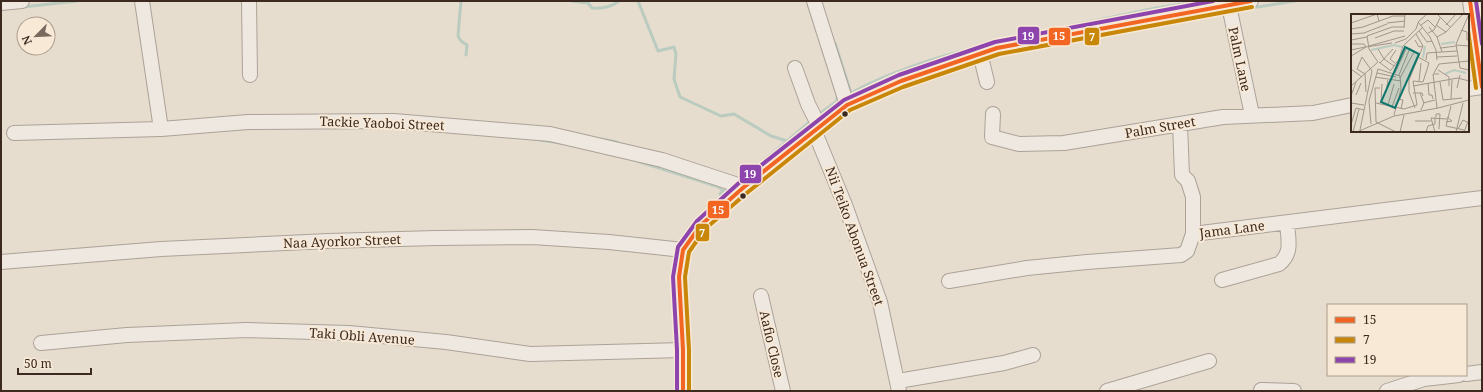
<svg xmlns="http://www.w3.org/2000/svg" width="1483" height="392" viewBox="0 0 1483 392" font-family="'Noto Serif',serif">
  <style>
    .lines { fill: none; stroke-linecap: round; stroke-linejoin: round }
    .stream { stroke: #bacbbf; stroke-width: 3 }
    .minor-casing { stroke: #aca297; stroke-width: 16 }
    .minor { stroke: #eee8e1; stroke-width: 14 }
    .bus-1-casing { stroke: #f7e9d5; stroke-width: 7 }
    .bus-2-casing { stroke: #f7e9d5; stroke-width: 7 }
    .bus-3-casing { stroke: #f7e9d5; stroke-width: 7 }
    .bus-1 { stroke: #f26522; stroke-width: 4 }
    .bus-2 { stroke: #c88708; stroke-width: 4 }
    .bus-3 { stroke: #8e44ad; stroke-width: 4 }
    .bus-dot { fill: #3c291f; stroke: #f7e9d5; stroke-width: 1.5 }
    .labels { text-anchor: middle; stroke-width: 4; stroke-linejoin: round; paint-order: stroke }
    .street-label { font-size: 13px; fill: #3c291f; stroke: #f7e9d5 }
    .inset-river { fill: none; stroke: #bacbbf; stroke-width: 2 }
    .inset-road { fill: none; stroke: #a29589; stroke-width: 1 }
    .view { fill: #0f766e; fill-opacity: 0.15; stroke: #0f766e; stroke-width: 2 }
    .inset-edge { fill: none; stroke: #3c291f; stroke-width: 2 }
    .line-badge { stroke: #f7e9d5; stroke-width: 1.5 }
    .badge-label { font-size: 11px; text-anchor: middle; font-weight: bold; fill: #fff }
  </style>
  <rect width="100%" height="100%" fill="#e6ddcf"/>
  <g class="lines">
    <!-- stream -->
    <path class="stream" d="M461 1 458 36 461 41 467 45 466 55
      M572 1 588 3 592 8C602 9 611 7 619 1
      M638 1 658 51 674 47 676 54 674 79 680 97 721 116 734 114 771 136 787 141
      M23 7 77 1
      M1251 8 1295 1
      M1022 36 1156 8 1203 1
      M835 43 851 93C887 73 939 56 979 47
      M818 115 837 101V98
      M601 139 617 142
      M540 140 560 143
      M637 161 719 187 723 191
      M737 181 746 174 747 175 812 120
      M720 194 729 187
      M675 391V355"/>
    <defs>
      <path id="minor" d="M142 1 161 129
        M249 1 250 75
        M814 1 847 105
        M1228 1 1252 115
        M1470 1 1482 87
        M1 3 22 1
        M980 53 987 82
        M795 68 808 104 819 126
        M1468 89 1482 87
        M993 114 992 137 1019 144 1064 143 1223 117 1313 113 1352 105
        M814 130 845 205 880 302 899 391
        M14 133 161 129 248 122 394 121 550 134 662 160 744 187
        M1193 234 1482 198
        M1 262 161 249 328 241 436 238 532 237 609 242 683 250
        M1222 280 1279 264C1293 253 1288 239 1287 223
        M949 281 1027 268 1087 262 1181 255 1187 251 1193 234V197L1188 181 1182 175 1180 124
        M761 296 783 391
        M41 343 127 335 246 330 349 333 446 342 530 354 683 350
        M1466 374 1482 372
        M898 381 1004 363 1033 355
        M1261 390 1294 391
        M683 391V350L679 277 683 250 701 225 744 187 847 105 901 81 997 48 1229 4 1251 1
        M1107 391 1209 361
        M1387 391 1424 379 1459 375"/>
    </defs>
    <!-- minor casing -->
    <use href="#minor" class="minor-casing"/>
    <!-- minor -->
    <use href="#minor" class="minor"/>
    <defs>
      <path id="bus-1" d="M1470 1 1482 87
        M683 391V350L679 277 683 250 701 225 744 187 847 105 901 81 997 48 1251 1"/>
      <path id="bus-2" d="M1468 30 1476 88
        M689 391V350L685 277 689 252 705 229 748 192 850 110 903 87 999 54 1252 7"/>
      <path id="bus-3" d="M1476 1 1482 44
        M677 391V350L673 277 678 247 697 221 740 182 844 100 899 75 995 42 1213 1"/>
    </defs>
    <!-- bus-1 casing -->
    <use href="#bus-1" class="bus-1-casing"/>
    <!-- bus-2 casing -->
    <use href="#bus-2" class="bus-2-casing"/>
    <!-- bus-3 casing -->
    <use href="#bus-3" class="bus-3-casing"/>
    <!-- bus-1 -->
    <use href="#bus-1" class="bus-1"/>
    <!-- bus-2 -->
    <use href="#bus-2" class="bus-2"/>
    <!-- bus-3 -->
    <use href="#bus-3" class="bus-3"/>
  </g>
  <!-- markers -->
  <g class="bus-dot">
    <circle cx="845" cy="114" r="3.5"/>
    <circle cx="743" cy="196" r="3.5"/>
  </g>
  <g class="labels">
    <!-- street labels -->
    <g class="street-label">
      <text transform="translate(1240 59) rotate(78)" y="5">Palm Lane</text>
      <text transform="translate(382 123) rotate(2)" y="5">Tackie Yaoboi Street</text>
      <text transform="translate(1160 127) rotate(-10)" y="5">Palm Street</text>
      <text transform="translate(1232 229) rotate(-7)" y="5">Jama Lane</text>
      <text transform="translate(855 236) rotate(70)" y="5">Nii Teiko Abonua Street</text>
      <text transform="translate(342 241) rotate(-2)" y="5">Naa Ayorkor Street</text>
      <text transform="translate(362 336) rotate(4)" y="5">Taki Obli Avenue</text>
      <text transform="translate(772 344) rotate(77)" y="5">Aafio Close</text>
    </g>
  </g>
  <!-- overview -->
  <g transform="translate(1351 14)">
    <rect width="118" height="118" fill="#e6ddcf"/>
    <path class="inset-river" d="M90 30 104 28M20 36 43 31 51 33M72 44 74 32M94 60 103 56 115 59"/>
    <path class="inset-road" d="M86 0 99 13M118 0 105 30 109 54 118 56M67 8 79 23 85 36 86 46M67 8 76 0M0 9 26 0 28 7M36 9 54 7M70 11 77 6 84 13M85 11 95 18M95 11 105 0M78 13 86 23 91 38M53 14 54 0M0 15 12 13 42 2H54M110 16 116 18V26H118M68 17 76 28 81 27M77 19 83 16 89 4M0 20 13 19 36 10M65 20 72 32M16 22 41 13H53M16 22 18 35 27 48M86 23 95 18 112 0M24 24 43 17H53M64 26 68 33 72 32M44 29 55 25 65 15 67 9M105 31 118 32M18 32 54 22M15 33 13 30H0V26L16 23M90 34 105 32M27 35 33 45 43 52M0 36 14 33M0 42 15 33 41 29M11 43 6 55 14 60M86 43 106 42M75 46 76 39 106 37M28 48 40 57M29 49 42 35M44 49 39 45 45 36M0 55 11 63M40 56 48 45 52 32 72 13M87 56 98 63V72M26 59 45 63M44 59 55 35M83 59 88 50 118 47M14 60 15 78M48 61 59 34M24 63 50 67M49 64 63 38M68 67 70 49M89 68 92 86 111 84M77 69 78 81H81L82 85M0 72 27 48M62 72 107 64 118 67M29 74H24L25 108 45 118M106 74 109 61M35 78 37 66M62 79H71L72 82M69 79 73 89 70 96M5 81 10 69M0 82 5 68M47 85 52 86 50 95M100 85 101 66M0 89 13 91M25 89 53 95 66 91 62 67 72 68 78 49 67 43M30 89 31 70M72 89 84 86M37 91 43 70M100 92 95 112 113 116M41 93 48 74M64 94 58 78V66L72 32M86 94 82 60H88M85 103V100H89L88 115M64 107H80M95 108 101 107 96 103M20 110 18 87 27 55 49 62 50 75 43 101M0 111 5 94 13 96M107 115 112 106 116 108M9 116 21 57 11 43M2 118 8 95M6 118 43 102 87 94 118 86M49 118 53 101M75 118 77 112 84 110V103M84 118 80 104 96 105M105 118 112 89M113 118 118 105"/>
    <path class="view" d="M54 33 68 40 44 94 30 88Z"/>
    <rect width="118" height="118" class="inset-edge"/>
  </g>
  <g class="line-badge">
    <rect x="1017" y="26" width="23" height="19" rx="4" fill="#8e44ad"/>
    <rect x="1048" y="27" width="23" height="19" rx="4" fill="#f26522"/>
    <rect x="1084" y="27" width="16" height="19" rx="4" fill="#c88708"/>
    <rect x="739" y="164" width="23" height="20" rx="4" fill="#8e44ad"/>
    <rect x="707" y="200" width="23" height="19" rx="4" fill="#f26522"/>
    <rect x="695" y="223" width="15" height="19" rx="4" fill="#c88708"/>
  </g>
  <g class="badge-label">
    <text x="1028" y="40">19</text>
    <text x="1059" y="40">15</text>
    <text x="1092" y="41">7</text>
    <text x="750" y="178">19</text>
    <text x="718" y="214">15</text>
    <text x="702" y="237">7</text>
  </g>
  <!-- border -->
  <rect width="1483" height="392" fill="none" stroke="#3c291f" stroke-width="4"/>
  <!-- legend -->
  <rect x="1327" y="304" width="140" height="72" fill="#f7e9d5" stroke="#ac9c8c"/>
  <rect x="1335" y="317" width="20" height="6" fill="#f26522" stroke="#ac9c8c"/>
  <text x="1363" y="324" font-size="12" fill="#3c291f">15</text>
  <rect x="1335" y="337" width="20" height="6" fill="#c88708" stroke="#ac9c8c"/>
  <text x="1363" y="344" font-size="12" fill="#3c291f">7</text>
  <rect x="1335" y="357" width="20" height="6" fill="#8e44ad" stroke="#ac9c8c"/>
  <text x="1363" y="364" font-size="12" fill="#3c291f">19</text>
  <!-- north arrow -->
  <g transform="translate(36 36) rotate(246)"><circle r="19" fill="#f7e9d5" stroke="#ac9c8c"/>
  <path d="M0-3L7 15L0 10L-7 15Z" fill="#78685d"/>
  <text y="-6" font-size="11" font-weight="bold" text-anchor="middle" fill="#3c291f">N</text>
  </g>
  <!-- scale -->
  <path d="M18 368v6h73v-6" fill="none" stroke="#3c291f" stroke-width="2"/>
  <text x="24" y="368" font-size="12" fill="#3c291f" stroke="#f7e9d5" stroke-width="3" paint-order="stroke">50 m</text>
</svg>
